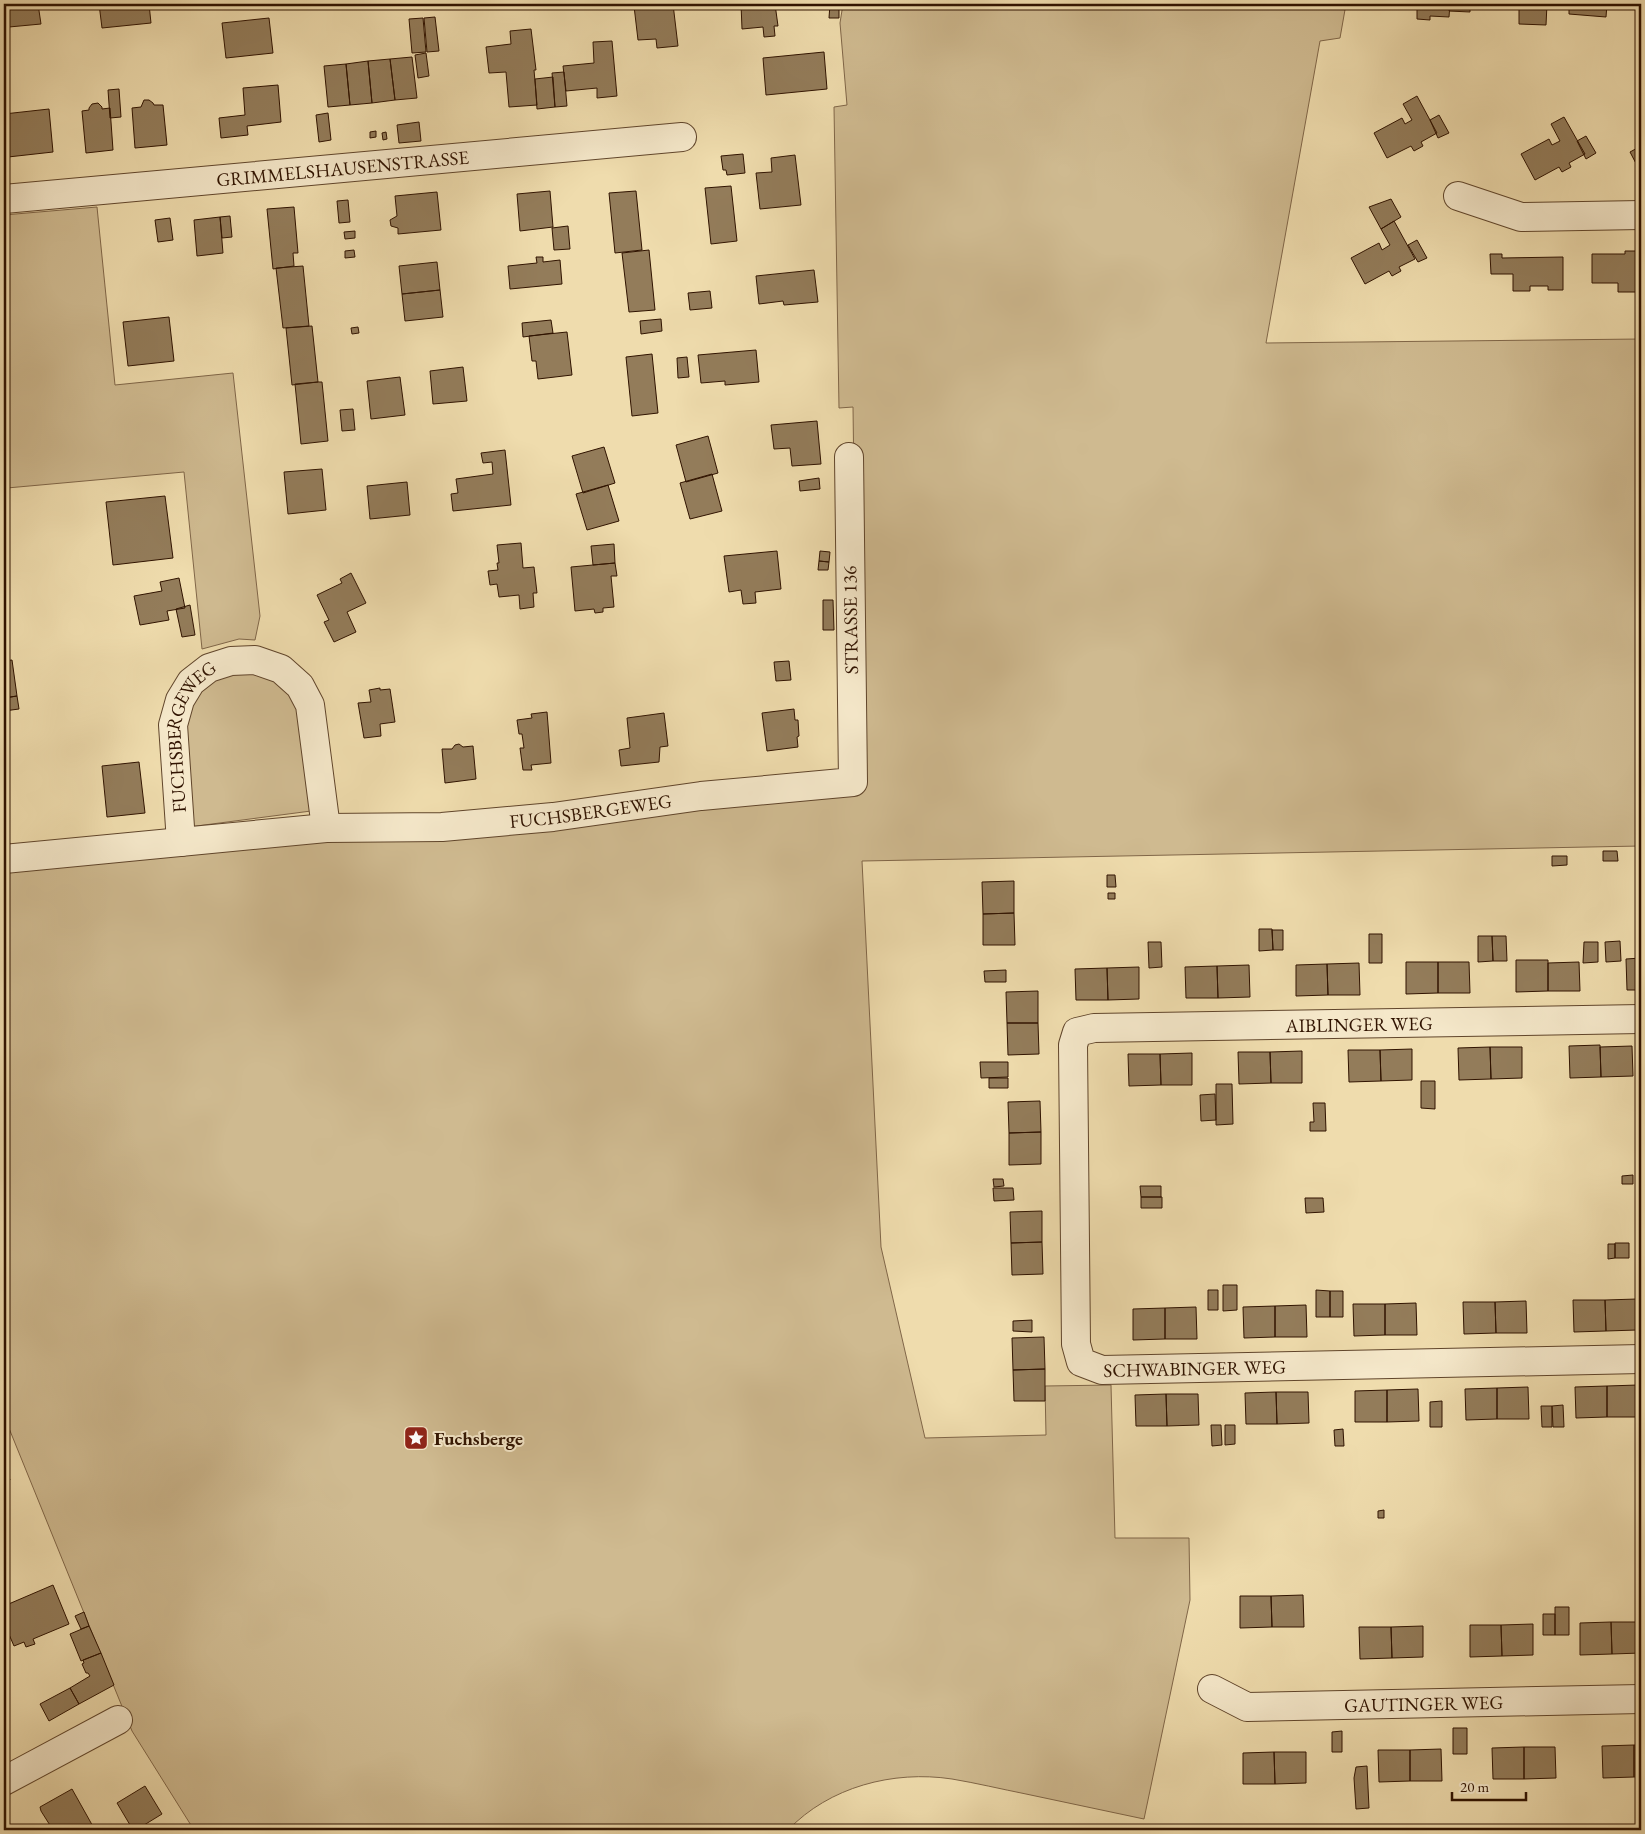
<svg xmlns="http://www.w3.org/2000/svg" width="1645" height="1834" viewBox="0 0 1645 1834" font-family="'EB Garamond',serif">
  <style>
    .green { fill: #cfba90; stroke: #806648 }
    .building { fill: #937c5a; stroke: #301300 }
    .lines { fill: none; stroke-linecap: round; stroke-linejoin: round }
    .street-casing { stroke: #60452b; stroke-width: 30 }
    .street { stroke: #f5e8ca; stroke-width: 28 }
    .labels { text-anchor: middle; stroke-width: 4; stroke-linejoin: round; paint-order: stroke }
    .street-label { font-size: 19px; fill: #301300; stroke: #f5e8ca }
    .poi-label { font-size: 19px; font-weight: bold; fill: #301300; stroke: #f5e8ca; text-anchor: start }
  </style>
  <rect width="100%" height="100%" fill="#efdcad"/>
  <filter id="stains"><feTurbulence type="fractalNoise" baseFrequency=".004" numOctaves="4"/><feColorMatrix values="0 0 0 0 .2 0 0 0 0 .09 0 0 0 0 .02 0 0 0 .5 -.17"/></filter>
  <radialGradient id="worn" r=".72"><stop offset=".6" stop-color="#630" stop-opacity="0"/><stop offset="1" stop-color="#630" stop-opacity=".3"/></radialGradient>
  <!-- green -->
  <path class="green" d="M843 4H1346L1340 38 1320 41 1266 343 1641 339V846L862 861 881 1247 925 1438 1046 1435 1045 1386 1111 1385 1115 1538H1189L1190 1600 1144 1819C1105 1811 1065 1802 1026 1794 1001 1789 976 1783 952 1779 893 1770 829 1787 788 1830H194L132 1731 4 1416V873L858 788 853 407 839 408 834 107 847 105 840 23Z
    M97 207 115 385 233 373 260 616 255 640 239 639 202 649 184 472 7 488 4 456V215Z
    M252 671 273 678 291 696 299 713 311 811 189 827 179 717 208 676Z"/>
  <!-- building -->
  <path class="building" d="M7 4H38L41 24 9 27Z
    M99 4H149L151 23 102 28Z
    M657 4H673L678 46 657 48 656 39 638 40 634 6Z
    M741 4H775L778 26H774L775 36 764 37 763 27 742 29Z
    M830 4H839V18H829Z
    M1415 4H1450L1449 17 1430 16V20L1417 19V8H1415Z
    M1450 4H1470V12L1449 11Z
    M1515 4H1547L1546 25 1519 24V9L1514 6Z
    M1569 4H1607L1606 17 1569 14Z
    M435 17 439 51 427 52 424 18Z
    M269 18 273 53 226 58 222 23Z
    M423 18 426 52 412 53 409 19Z
    M531 29 536 70H534L537 105 509 107 506 72 489 73 486 47 511 44 510 31Z
    M612 41 617 96 597 98V88L566 91 563 66 594 63 593 42Z
    M824 52 827 89 766 95 763 58Z
    M426 53 429 76 418 78 415 55Z
    M412 57 417 98 395 100 390 59Z
    M390 59 395 100 372 103 368 61Z
    M368 61 372 103 350 105 346 64Z
    M346 64 350 105 328 107 324 66Z
    M564 72 567 106 555 107 552 73Z
    M553 77 555 107 537 109 535 79Z
    M278 85 281 122 247 126 248 135 221 138 219 118 245 115 243 88Z
    M119 89 121 117 110 118 108 90Z
    M1417 96 1437 133 1421 142 1423 146 1414 151 1411 146 1387 158 1374 133 1402 118 1405 124 1412 120 1403 104Z
    M144 100H149L153 103 154 105H163L167 145 135 148 132 108 141 107Z
    M98 103 102 107V109L110 108 113 150 86 153 82 111 89 110V108L92 104Z
    M49 109 53 152 8 157 4 114Z
    M328 113 331 140 319 142 316 115Z
    M1439 115 1449 133 1438 138 1430 120Z
    M1564 117 1585 154 1569 163 1571 167 1562 172 1559 167 1535 180 1521 154 1549 139 1552 145 1560 141 1551 124Z
    M419 122 421 141 399 143 397 125Z
    M376 131V137L370 138V132Z
    M386 132 387 139 383 140 382 133Z
    M1586 136 1596 153 1586 159 1577 141Z
    M1641 146V173L1630 152Z
    M743 154 745 173 727 175 726 170H723L721 156Z
    M795 155 801 205 760 209 756 173 772 172 771 158Z
    M731 186 737 241 711 244 705 188Z
    M550 191 553 227 520 231 517 194Z
    M636 191 642 250 615 253 609 193Z
    M437 192 441 230 398 234V228L391 226 390 220 397 216 395 196Z
    M1391 199 1401 217 1381 229 1369 207Z
    M348 200 350 222 339 223 337 201Z
    M294 207 298 253H293L294 266 273 269 267 209Z
    M230 216 232 237 222 238 220 217Z
    M220 217 223 253 197 256 194 220Z
    M170 218 173 240 158 242 155 220Z
    M1394 221 1415 259 1399 267 1401 271 1392 276 1389 271 1365 284 1351 258 1379 243 1382 250 1390 245 1381 229Z
    M568 226 570 249 554 250 552 228Z
    M355 231V238L345 239 344 232Z
    M1417 240 1427 258 1418 262 1408 245Z
    M354 250 355 257 345 258V251Z
    M649 250 655 310 629 312 622 253Z
    M1625 251H1641V292H1618V283H1592V254H1625Z
    M1490 254H1502V258L1563 257V290H1548V286H1530V291H1513V274H1491Z
    M536 257H543V262L560 260 562 284 510 289 508 266 537 263Z
    M437 262 440 290 402 294 399 266Z
    M303 266 309 326 283 328 276 268Z
    M814 270 818 302 784 305 783 301 759 304 756 276Z
    M440 290 443 317 405 321 402 294Z
    M710 291 712 308 690 310 688 293Z
    M169 317 174 361 128 366 123 322Z
    M661 319 662 331 641 334 640 321Z
    M551 320 553 333 523 337 522 323Z
    M312 326 318 382 292 385 286 328Z
    M358 327 359 333 352 334 351 328Z
    M567 332 572 375 538 379 536 361H532L529 336Z
    M756 350 759 382 725 385V381L701 383 698 355Z
    M652 354 658 413 632 416 626 357Z
    M687 357 689 377 678 378 677 358Z
    M463 367 467 401 433 404 430 371Z
    M400 377 405 415 371 419 367 381Z
    M318 382H322L328 441 301 444 295 384Z
    M353 409 355 430 342 431 340 410Z
    M817 421 821 464 792 466 790 448 774 449 771 425Z
    M708 436 718 473 686 482 676 445Z
    M604 447 615 483 583 493 572 456Z
    M505 450 511 505 453 511 451 494 458 493 456 479 493 474 492 462 483 463 481 453Z
    M322 469 326 510 288 514 284 472Z
    M712 474 722 511 690 519 680 483Z
    M819 478 820 489 800 491 799 481Z
    M407 482 410 515 370 519 367 486Z
    M608 485 619 521 587 530 576 494Z
    M165 496 173 558 113 565 106 502Z
    M521 543 523 568 534 567 537 593H533L534 607 520 609 519 595 499 597 497 584 490 585 488 571 498 570 497 563H499L497 545Z
    M614 544 615 563 593 565 591 546Z
    M777 551 781 589 755 592 756 603 743 604 741 590 729 592 724 556Z
    M820 551 830 552 829 562 819 561Z
    M819 561 829 562 828 570H818Z
    M615 563 617 576H611L614 607 603 608V612L595 613 594 609 575 611 571 567Z
    M351 573 366 603 347 612 356 632 334 642 324 622 329 620 317 595 342 583 340 579Z
    M179 578 185 608 167 611 169 620 140 625 134 596 162 591 160 582Z
    M823 600H833L834 630H823Z
    M190 605 195 635 182 637 176 609Z
    M12 660 17 696 4 698V661Z
    M789 661 791 680 776 681 774 662Z
    M380 688V690L390 689 395 722 380 724 381 736 364 738 358 703 371 702 369 690Z
    M17 696 19 709 4 711V698Z
    M794 709 795 720H798L799 736 797 737 798 747 767 751 762 713Z
    M547 712 551 763 531 765 532 770H523L520 748H524L522 734H519L517 720 532 718 531 714Z
    M664 713 668 746 660 747 659 762 621 766 619 750 630 748 627 718Z
    M459 744 463 747 473 746 476 779 445 783 442 749H452L455 745Z
    M139 762 145 813 107 817 102 766Z
    M1603 851H1617L1618 861H1603Z
    M1552 856H1567V865L1552 866Z
    M1107 875H1115L1116 887H1107Z
    M1014 881V913L983 914 982 882Z
    M1108 893H1115V899H1108Z
    M1014 913 1015 945H983V914Z
    M1259 929H1272L1273 950 1259 951Z
    M1272 930H1283V950H1273Z
    M1369 934H1382V963H1369Z
    M1478 936H1492L1493 961 1478 962Z
    M1492 936H1506L1507 961H1493Z
    M1620 941 1621 961 1606 962 1605 942Z
    M1148 942H1161L1162 967 1149 968Z
    M1584 942H1598V962L1583 963Z
    M1641 958V990H1627L1626 959Z
    M1516 960H1548V991L1516 992Z
    M1406 962H1438V993L1406 994Z
    M1438 962H1469L1470 993H1438Z
    M1579 962 1580 991H1548V963Z
    M1359 963 1360 995H1328L1327 964Z
    M1327 964 1328 995 1296 996V965Z
    M1249 965 1250 997 1218 998 1217 966Z
    M1217 966 1218 998H1186L1185 967Z
    M1139 967V999L1108 1000 1107 968Z
    M1107 968 1108 1000H1076L1075 969Z
    M1006 970V982H985L984 971Z
    M1038 991V1023H1007L1006 992Z
    M1007 1023H1038L1039 1054 1008 1055Z
    M1600 1045 1601 1077 1570 1078 1569 1046Z
    M1632 1046 1633 1076 1601 1077 1600 1047Z
    M1490 1047 1491 1079 1459 1080 1458 1048Z
    M1490 1047H1522V1078L1491 1079Z
    M1412 1049V1080L1381 1081 1380 1050Z
    M1348 1050H1380L1381 1081 1349 1082Z
    M1302 1051V1083H1271L1270 1052Z
    M1238 1052H1270L1271 1083 1239 1084Z
    M1192 1053V1085H1161L1160 1054Z
    M1128 1054H1160L1161 1085 1129 1086Z
    M980 1062H1008V1077L981 1078Z
    M989 1078H1008V1088H989Z
    M1421 1081H1435V1109L1421 1108Z
    M1216 1084H1232L1233 1124 1216 1125Z
    M1215 1094 1216 1120 1201 1121 1200 1095Z
    M1040 1101 1041 1132 1009 1133 1008 1102Z
    M1313 1103H1325L1326 1131H1310V1122H1314Z
    M1041 1132V1164L1009 1165V1133Z
    M1633 1175V1184H1622V1176Z
    M993 1179H1003L1004 1186 994 1187Z
    M1140 1186H1161V1197H1141Z
    M993 1188H1013L1014 1200 994 1201Z
    M1141 1197H1162V1208H1141Z
    M1305 1198H1323L1324 1212 1306 1213Z
    M1042 1211V1242L1011 1243 1010 1212Z
    M1042 1242 1043 1274 1012 1275 1011 1243Z
    M1615 1243H1629V1258H1615Z
    M1608 1244H1615V1258L1608 1259Z
    M1223 1285H1237V1310L1223 1311Z
    M1208 1290H1218V1310H1208Z
    M1316 1290 1330 1291V1317H1316Z
    M1330 1291H1343V1317H1330Z
    M1637 1299V1330L1606 1331 1605 1300Z
    M1573 1300H1605L1606 1331 1574 1332Z
    M1526 1301 1527 1333H1496L1495 1302Z
    M1463 1302H1495L1496 1333 1464 1334Z
    M1416 1303 1417 1335H1385V1304Z
    M1353 1304H1385V1335L1354 1336Z
    M1306 1305 1307 1337H1275V1306Z
    M1275 1306V1337L1244 1338 1243 1307Z
    M1196 1307 1197 1339H1165V1308Z
    M1165 1308V1339L1133 1340V1309Z
    M1032 1320V1332L1013 1331V1321Z
    M1044 1337 1045 1369 1013 1370 1012 1338Z
    M1045 1369V1401H1014L1013 1370Z
    M1638 1385 1639 1417H1607V1386Z
    M1607 1386V1417L1576 1418 1575 1387Z
    M1528 1387 1529 1419H1497V1388Z
    M1497 1388V1419L1466 1420 1465 1389Z
    M1418 1389 1419 1421 1387 1422V1390Z
    M1387 1390V1422H1355V1391Z
    M1276 1392H1308L1309 1423 1277 1424Z
    M1276 1392 1277 1424H1246L1245 1393Z
    M1166 1394H1198L1199 1425 1167 1426Z
    M1166 1394 1167 1426H1136L1135 1395Z
    M1442 1401V1427H1430V1402Z
    M1563 1405 1564 1427H1553L1552 1406Z
    M1541 1406H1552V1427H1542Z
    M1211 1425H1221L1222 1445 1212 1446Z
    M1225 1425H1235V1444L1225 1445Z
    M1343 1429 1344 1446H1335L1334 1430Z
    M4 1465 10 1480 4 1483Z
    M1384 1510V1518H1378V1511Z
    M53 1585 69 1624 33 1639 35 1644 26 1647 24 1642 14 1646 4 1623V1606Z
    M1303 1595 1304 1627H1272L1271 1596Z
    M1240 1596H1271L1272 1627 1240 1628Z
    M1555 1607H1569V1635H1555Z
    M84 1612 89 1626 81 1629 75 1616Z
    M1543 1614H1555V1635H1543Z
    M1611 1622 1612 1654 1580 1655V1623Z
    M1611 1622H1641V1653L1612 1654Z
    M1533 1624V1655L1502 1656 1501 1625Z
    M1470 1625H1501L1502 1656 1470 1657Z
    M89 1626 101 1653 81 1661 70 1634Z
    M1423 1626V1657L1392 1658 1391 1627Z
    M1359 1627H1391L1392 1658 1360 1659Z
    M101 1653 114 1685 79 1704 70 1688 90 1676 88 1673H86L82 1664 84 1663 83 1660Z
    M70 1688 79 1704 49 1721 40 1704Z
    M1453 1728H1467V1754H1453Z
    M1342 1731V1752H1332V1732Z
    M1634 1745V1777L1603 1778 1602 1746Z
    M1634 1745H1641V1777H1634Z
    M1524 1747H1555L1556 1778 1524 1779Z
    M1524 1747V1779H1493L1492 1748Z
    M1441 1749 1442 1781H1410V1750Z
    M1378 1750H1410V1781L1379 1782Z
    M1274 1752 1275 1784H1243V1753Z
    M1274 1752H1306V1783L1275 1784Z
    M1367 1766 1369 1808 1356 1809 1354 1778 1356 1767Z
    M145 1786 162 1814 136 1830H133L117 1803Z
    M72 1789 95 1830H53L41 1811 40 1807Z"/>
  <g class="lines">
    <defs>
      <g id="street">
        <path d="M1458 196 1521 217 1641 215"/>
        <path id="s1" d="M4 199 682 137"/>
        <path id="s2" d="M181 842 173 725 180 700 191 682 209 668 231 661 255 660 281 669 300 686 310 705 326 828"/>
        <path id="s3" d="M4 859 326 828 442 827 553 817 701 796 853 782 849 457"/>
        <path id="s4" d="M1641 1019 1094 1028 1077 1032 1073 1045 1076 1344 1081 1362 1102 1370 1641 1359"/>
        <path id="s5" d="M1212 1689 1247 1707 1641 1699"/>
        <path d="M4 1781 118 1720"/>
      </g>
    </defs>
    <!-- street casing -->
    <use href="#street" class="street-casing"/>
    <!-- street -->
    <use href="#street" class="street"/>
  </g>
  <!-- icons -->
  <defs>
    <symbol id="sight-square" viewBox="-11 -11 22 22"><rect x="-9" y="-9" width="18" height="18" rx="4" fill="#8f2418" stroke="#f5e8ca"/><path d="M0-6L1.8-2.2L6-1.7L2.9 1.2L3.7 5.4L0 3.3L-3.7 5.4L-2.9 1.2L-6-1.7L-1.8-2.2Z" fill="#fff"/></symbol>
  </defs>
  <g fill-rule="evenodd">
    <use href="#sight-square" x="402" y="1424" width="28" height="28"/>
  </g>
  <g class="labels">
    <!-- street labels -->
    <g class="street-label">
      <text dy="7" stroke="none"><textPath href="#s1" startOffset="340">GRIMMELSHAUSENSTRASSE</textPath></text>
      <text transform="translate(850 620) rotate(-91)" y="7">STRASSE 136</text>
      <text dy="7" stroke="none"><textPath href="#s2" startOffset="111">FUCHSBERGEWEG</textPath></text>
      <text dy="7" stroke="none"><textPath href="#s3" startOffset="589">FUCHSBERGEWEG</textPath></text>
      <text transform="translate(1359 1024) rotate(-1)" y="7">AIBLINGER WEG</text>
      <text dy="7" stroke="none"><textPath href="#s4" startOffset="1011">SCHWABINGER WEG</textPath></text>
      <text dy="7" stroke="none"><textPath href="#s5" startOffset="216">GAUTINGER WEG</textPath></text>
    </g>
    <!-- poi labels -->
    <g class="poi-label">
      <text x="434" y="1445">Fuchsberge</text>
    </g>
  </g>
  <!-- margin -->
  <rect width="1645" height="1834" fill="none" stroke="#efdcad" stroke-width="20"/>
  <rect x="5" y="5" width="1635" height="1824" fill="none" stroke="#301300" stroke-width="2.5"/>
  <rect x="10" y="10" width="1625" height="1814" fill="none" stroke="#301300"/>
  <!-- scale -->
  <path d="M1452 1792v8h74v-8" fill="none" stroke="#301300" stroke-width="2.5"/>
  <text x="1460" y="1792" font-size="15" fill="#301300" stroke="#f5e8ca" stroke-width="4" paint-order="stroke">20 m</text>
  <rect width="100%" height="100%" filter="url(#stains)"/>
  <rect width="100%" height="100%" fill="url(#worn)"/>
</svg>
